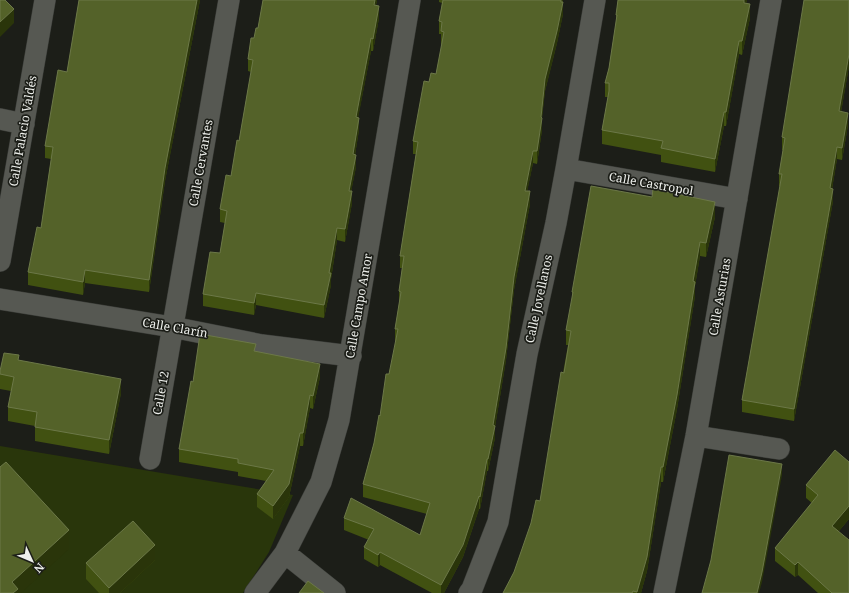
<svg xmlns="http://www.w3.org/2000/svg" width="849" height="593" viewBox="0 0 849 593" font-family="'Noto Serif',serif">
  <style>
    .green { fill: #29360b }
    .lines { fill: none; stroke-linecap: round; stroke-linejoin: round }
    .street-casing { stroke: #393b37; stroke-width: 22 }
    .street { stroke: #565852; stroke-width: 21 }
    .wall { fill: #415111 }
    .shaded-wall { fill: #2a350a }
    .building { fill: #546229; stroke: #6c7848 }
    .labels { text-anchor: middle; stroke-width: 3.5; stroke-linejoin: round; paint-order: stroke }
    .street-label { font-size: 12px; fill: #eef0ec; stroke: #1c1e18 }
  </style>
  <rect width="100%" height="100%" fill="#1c1e18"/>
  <!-- green -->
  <path class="green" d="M0 446 293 495 269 552 243 593H0Z"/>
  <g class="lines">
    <defs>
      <path id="street" d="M0 119 24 124
        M566 169 737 199
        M0 261 45 0
        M0 299 172 327 262 345 351 356
        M696 436 779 449
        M150 459 229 0
        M285 553 335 593
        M255 593 285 553 321 482 339 420 410 0
        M469 593 472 589 498 522 527 354 556 223 566 169 595 0
        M664 593 696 436 771 0"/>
    </defs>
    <!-- street casing -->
    <use href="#street" class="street-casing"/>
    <!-- street -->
    <use href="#street" class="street"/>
  </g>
  <!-- wall -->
  <path class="wall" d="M79 0H200L165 181 149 292 85 283 83 295 28 285V272L41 228 51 159 45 158V146L67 72Z
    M263 0H377L376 5 379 18 373 51H371L358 117 359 130 355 155 356 167 351 191 352 203 345 242 337 240 331 279V285L324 318 256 305 254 315 203 306V294L220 253 225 223 220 222V209L231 176 239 141 251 72 248 71V59L258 28Z
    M439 0H563V14L557 43 545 91 542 118V130L537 164 533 163 527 191 530 204 514 290 506 360 495 427V438L488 471H487L480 509H479L463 557 444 593H432L380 565 378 567 364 559V547L369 540 344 530V518L420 535 427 514 363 497V484L374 443 396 341H395V329L399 304V291L402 268H400V256L416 154H413V141L429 82 436 74 442 44H441V34H439V21L442 3 439 2Z
    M618 0H747L746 3 750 18 742 55 739 54 726 126H724L715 172 661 162V155L602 144V130L608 97H605V83L609 68 616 23V15Z
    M849 0V66L841 112 848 125 842 160 837 159 832 189 833 201 794 421 742 412V400L780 186H779V174L783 150H782V137Z
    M715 217 706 257 700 256 695 286V296L677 409 663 482H661L647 571 641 593H503L514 572 540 501 568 345H566V330L572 301V292Z
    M256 352 320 377 313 409 310 408 303 446H300L289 497 273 519 257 507V494L266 481 238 476V472L179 462V449L193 382Z
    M19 360 121 393 109 454 35 441V426L8 421V407L11 391 0 389V371Z
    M849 462V519L839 531 849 593H818L798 575 795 577 775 561V548L812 503 806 498V485Z
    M155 560 120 593H99L86 579V563Z"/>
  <!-- shaded-wall -->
  <path class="shaded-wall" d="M197 0H200L165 181 149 292V280L165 168Z
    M375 0H377L374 17V5Z
    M561 0H563L562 7 563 2V14L557 43 545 91 541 123 542 118V130L537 164V151L545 79Z
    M744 0H747L744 17Z
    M750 4V18L742 55V41Z
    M379 6V18L373 51V39Z
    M14 9V23L0 37V22Z
    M371 38V51L356 129V117Z
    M739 41V54L726 126V112Z
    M849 54V66L839 124V111Z
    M724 112V126L715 172V159Z
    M848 113V125L842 160V148Z
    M359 118V130L353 167V154Z
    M837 147V159L830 201V188Z
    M533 151V163L525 203V191Z
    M356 155V167L349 203V191Z
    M833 189V201L794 421V409Z
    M352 191V203L345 242V229Z
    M530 191V204L514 290 506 360 495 427V438L488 471V459L514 277Z
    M715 202V217L706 257V243Z
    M337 228V240L331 279V285L324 318V305Z
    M700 242V256L695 286V296L677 409 663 482V467Z
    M85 270V283L83 295V282Z
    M256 293V305L254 315V303Z
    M320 364V377L313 409V396Z
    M121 379V393L109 454V440Z
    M310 395V408L303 446V433Z
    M300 433V446L289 497 273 519V506Z
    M487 459V471L480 509V497Z
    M782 464V475L762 582 759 593H757Z
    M661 467V482L647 571 641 593H637Z
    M479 496V509L463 557 444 593H441V585Z
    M849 506V519L832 539V526Z
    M69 530V549L21 593H12V582Z
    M155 545V560L120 593H109V588Z
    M380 552V565L378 567V555Z
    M798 562V575L795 577V565Z"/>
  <!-- building -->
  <path class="building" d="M0 0H5L14 9 0 22Z
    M79 0H197L165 168 149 280 85 270 83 282 28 272 37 227 41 228 53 147 45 146 58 70 67 72Z
    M263 0H375L374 5 379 6 373 39 371 38 356 117 359 118 353 154 356 155 349 191H352L345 229 337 228 329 273H331L324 305 256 293 254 303 203 294 210 252 220 253 227 211 220 209 226 175 231 176 237 140 239 141 253 60 248 59 251 38H254L256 28H258Z
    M443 0H561V2H563L557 31 545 79 541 117 542 118 537 151H533L525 191H530L514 277 506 348 493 425 495 426 488 459H487L480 497 479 496 463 545 441 585 380 552 378 555 364 547 374 529 344 518 351 498 420 535 430 503 363 484 374 443 379 415 380 416 386 374H389L398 329H395L401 292 399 291 404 256H400L418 142 413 141 424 81 429 82 431 73 436 74 444 32 441 31 442 22 439 21Z
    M618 0H744V3L750 4 742 41H739L726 112H724L715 159 661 148 663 141 602 130 609 91V83H605L609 68 617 15H616Z
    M804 0H849V54L839 111 848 113 842 148 837 147 830 188 833 189 794 409 742 400 782 174H779L785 138 782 137Z
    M591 186 652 197 653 189 715 202 706 243 700 242 693 281 695 282 677 395 663 467H661L647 557 637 592 633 591 632 593H503L514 572 531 523 536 500 540 501 561 372 564 373 571 331 566 330 573 292H572Z
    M200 334 256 344 254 351 320 364 313 396 310 395 303 433H300L289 484 273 506 257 494 274 470 238 463V459L179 449 191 381 193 382Z
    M4 353 19 355 18 360 121 379 109 440 35 427 37 412 8 407 14 377 0 374V371Z
    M835 450 849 462V506L832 526 849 540V593H832L798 562 795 565 775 548 818 495 806 485Z
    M729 455 782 464 762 572 757 593H702L711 560Z
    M6 462 69 530 12 582 18 589 13 593H0V467Z
    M133 521 155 545 109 588 86 563Z
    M308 581 324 593H299Z"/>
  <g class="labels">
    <!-- street labels -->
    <g class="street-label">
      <text transform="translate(23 131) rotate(-80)" y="4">Calle Palacio Valdés</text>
      <text transform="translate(201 163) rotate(-80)" y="4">Calle Cervantes</text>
      <text transform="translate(651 184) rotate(10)" y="4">Calle Castropol</text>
      <text transform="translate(720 297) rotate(-80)" y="4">Calle Asturias</text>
      <text transform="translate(539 299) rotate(-78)" y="4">Calle Jovellanos</text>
      <text transform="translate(359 306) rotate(-80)" y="4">Calle Campo Amor</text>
      <text transform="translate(175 328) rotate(10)" y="4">Calle Clarín</text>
      <text transform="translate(161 393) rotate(-80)" y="4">Calle 12</text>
    </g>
  </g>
  <!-- north arrow -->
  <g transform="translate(32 561) rotate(134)" stroke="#1c1e18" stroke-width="3" paint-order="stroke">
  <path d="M0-3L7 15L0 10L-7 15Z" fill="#eef0ec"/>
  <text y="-6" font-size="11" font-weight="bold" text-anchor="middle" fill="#eef0ec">N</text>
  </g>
</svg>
